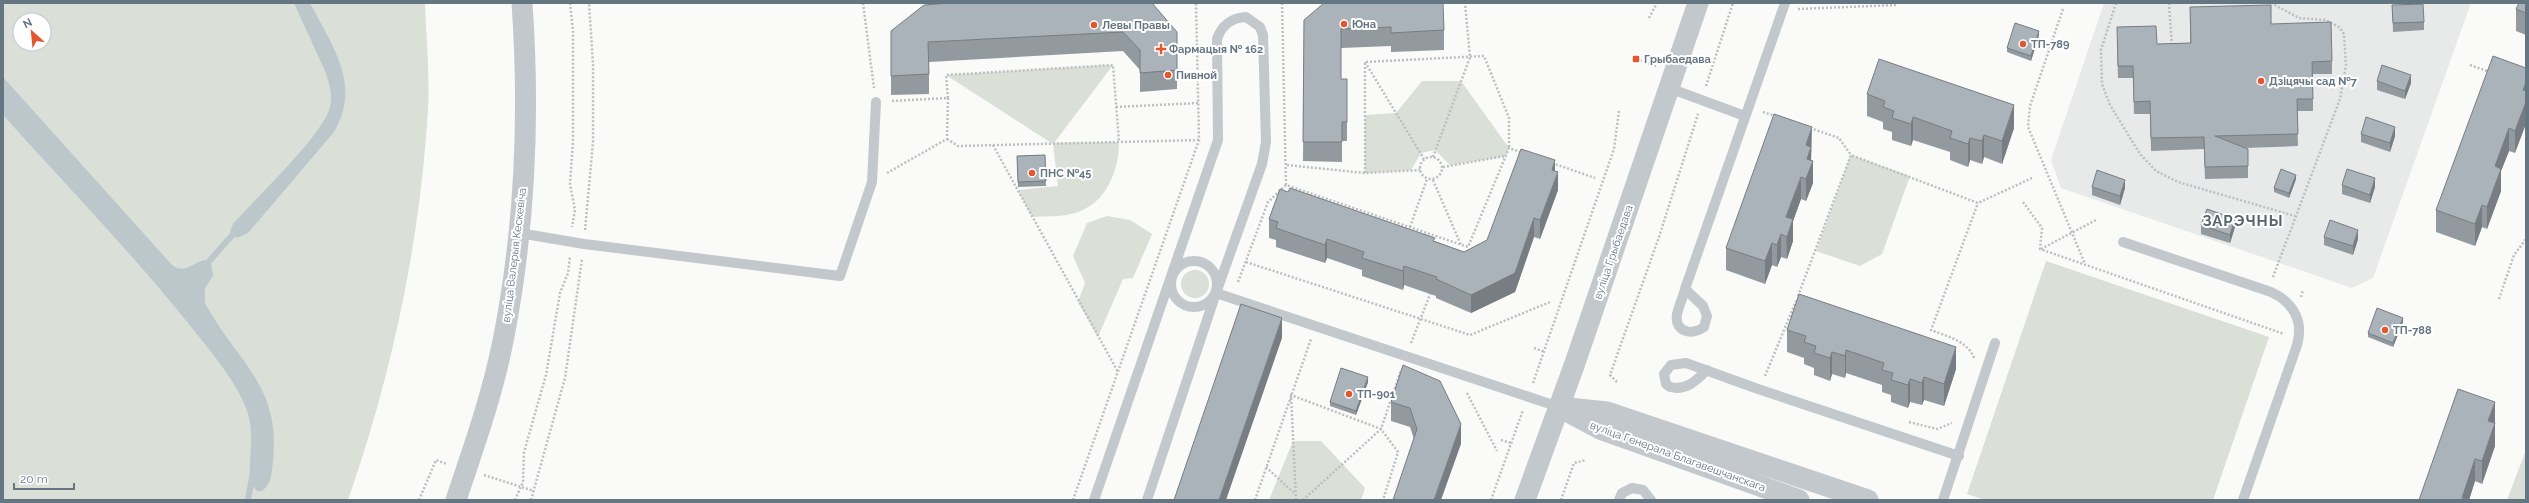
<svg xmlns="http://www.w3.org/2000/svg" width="2529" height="503" viewBox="0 0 2529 503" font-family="Raleway,sans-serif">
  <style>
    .built { fill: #e8e9e9 }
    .green { fill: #dadfd7; fill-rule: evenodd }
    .water { fill: #bbc7cb }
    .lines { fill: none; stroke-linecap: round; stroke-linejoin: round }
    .stream { stroke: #bbc7cb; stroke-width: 6 }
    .path { stroke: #bbbfc2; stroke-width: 2.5; stroke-dasharray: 2 2; stroke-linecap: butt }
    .service { stroke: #c3c8cc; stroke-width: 10 }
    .minor { stroke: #c3c8cc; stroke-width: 21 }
    .wall { fill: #929a9f }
    .shaded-wall { fill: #777d82 }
    .building { fill: #aab3b9; stroke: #777d82 }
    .poi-dot { fill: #e4572e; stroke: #fff; stroke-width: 1.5 }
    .labels { text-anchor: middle; stroke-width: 4; stroke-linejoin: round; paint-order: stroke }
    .poi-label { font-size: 11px; font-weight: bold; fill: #657683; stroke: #fff; text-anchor: start }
    .street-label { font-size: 11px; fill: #657683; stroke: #fff }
    .district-label { font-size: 15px; font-weight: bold; letter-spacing: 1px; fill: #57646e; stroke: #fff }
  </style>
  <rect width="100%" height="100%" fill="#fafaf8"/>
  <!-- built -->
  <path class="built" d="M2104 3H2471L2373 278 2352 288 2061 188 2051 160Z"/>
  <!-- green -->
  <path class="green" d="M3 3H425C426 38 430 74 428 109 420 243 392 374 348 500H3ZM20 20H44V44H20Z
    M1113 65 1054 143 1119 142C1119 171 1106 204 1075 213 1062 217 1046 216 1032 217L1018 190 1058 186 1053 144 946 75Z
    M1422 81H1461L1509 148 1506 156 1450 165 1435 150 1421 153 1411 170 1365 173V115L1396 113Z
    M1851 155 1910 176 1882 254 1860 266 1816 251Z
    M1107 216 1130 220 1152 234 1133 278 1123 279 1098 337 1078 302 1085 283 1073 256 1087 223Z
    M2046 261 2269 337 2213 500H1985L1967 494Z
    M1181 284a14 14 0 1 1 28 0a14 14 0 1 1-28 0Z
    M1293 441H1321L1365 488 1361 500H1269Z
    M2526 450V500H2507Z"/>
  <!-- water -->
  <path class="water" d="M294 3H310C332 46 362 84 334 132L248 233 237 238 230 232 233 224C254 200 324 134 330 107 333 95 329 82 325 71Z
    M3 77 172 265C186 275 191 262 206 260L211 263 213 276 205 288V303C236 361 281 385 273 460 272 471 272 484 262 491H257L250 483C248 457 256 433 246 408 235 379 207 347 188 323 130 251 65 184 3 115Z"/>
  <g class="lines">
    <!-- stream -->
    <path class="stream" d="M204 267 236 231
      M248 500 252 477"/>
    <!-- path -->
    <path class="path" d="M570 3 573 31V141L570 184 575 210 572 227
      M863 3 874 88
      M1282 3 1286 185 1468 247 1509 148 1523 153
      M2116 3 2101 50 2102 84 2110 105 2140 154 2156 171 2178 182 2295 216
      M2169 3 2172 47
      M2271 3 2299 18 2325 20 2339 27 2344 34 2346 65 2340 99 2273 277
      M1798 9 1897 5
      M2063 9 2030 106 2028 127 2085 264
      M1649 18 1657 3
      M1636 59 1656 66
      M1365 62 1424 159
      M2470 65 2490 72
      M1706 86 1733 3
      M948 98 946 75 1113 65 1119 142
      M1116 107 1198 103
      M1763 112 1775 116
      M1810 128 1839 138 1851 155
      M947 139 958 146 1201 140
      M993 145 1118 372
      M1420 168a11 11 0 1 1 22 0a11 11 0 1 1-22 0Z
      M1433 157 1470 57 1465 3
      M1552 163 1595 178
      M1287 165 1365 173 1420 170
      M1443 167 1505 156
      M887 173 947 139 948 98 891 101
      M1365 173V62L1484 56 1509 118V148
      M1433 180 1461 245
      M2023 202 2042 228 2040 249 2284 334
      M1410 227 1427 179
      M585 230 593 142V64L589 3
      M2041 249 2096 220
      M1246 262 1470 335 1550 302
      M1238 282 1268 202 1286 185
      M1798 296 1851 155 1978 203 2032 178
      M2301 297 2303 290
      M2499 299 2514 255 2526 239
      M1411 343 1431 292
      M1534 348 1545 352
      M1974 358C1968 341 1946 336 1931 330L1978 203
      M1765 376 1796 301
      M1617 382 1610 375 1659 237 1698 114
      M1533 383 1614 149 1619 111
      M1467 393 1497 451
      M1909 422 1937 429 1952 423
      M1501 440 1511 443
      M1266 467 1295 494
      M484 475 534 491
      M419 500 436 460 447 464
      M515 500 523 482 524 452 546 375 560 293 568 273 570 256
      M531 500 565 378 582 259
      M1073 500 1199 140 1196 3
      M1255 500 1311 339
      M1296 500 1291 395 1381 429 1398 452 1383 500
      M1303 500 1381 429 1401 370
      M1491 500 1523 410
      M1561 500 1574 463 1586 460"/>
    <!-- service -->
    <path class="service" d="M1669 88 1745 116
      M519 233 584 244 840 276 872 182 876 102
      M2123 242 2271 292C2293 302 2304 321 2297 345L2243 500
      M1171 284a23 23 0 1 1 46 0a23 23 0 1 1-46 0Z
      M1685 289 1703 306 1707 316 1704 327C1692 336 1674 332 1677 314 1679 306 1683 297 1685 289L1785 3
      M1216 293 1559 407
      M1707 370C1696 381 1686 391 1670 387L1666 384 1664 374 1671 365 1686 363 1758 389 1959 456
      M1094 500 1218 140 1217 39C1222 25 1231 18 1246 17L1260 27 1263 35 1266 142 1262 164 1216 293 1147 500
      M1619 500 1622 493 1632 488 1643 490 1651 500
      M1943 500 1995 343"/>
    <!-- minor -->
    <path class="minor" d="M1559 407 1607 412 1868 500
      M1568 412 1600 429 1799 500
      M456 500C473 449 491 399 502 346 525 233 530 118 522 3
      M1525 500 1575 363 1698 3"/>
  </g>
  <!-- wall -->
  <path class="wall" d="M2526 3V35L2516 31V9Z
    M2392 5 2424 22V30L2393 32Z
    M2190 7 2271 24 2332 61V74H2313V111H2297L2298 146 2245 148 2248 149V178L2205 179 2204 149 2151 151 2150 114H2134L2133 78H2118L2117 40 2157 44 2190 43Z
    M1304 20 1444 30V50L1391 52V46L1341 48V79L1347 122V141H1342V162L1303 161Z
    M891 31 1177 32V89L1140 92V70L1123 51 929 62V94L891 95Z
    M2039 35 2031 61 2007 52V48Z
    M2526 68 2515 153 2509 151 2501 171V191L2487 229 2482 227 2475 246 2436 232V210Z
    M2377 81 2411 83 2405 99 2377 90Z
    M1867 94 2014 128 2002 164 1984 157 1982 164 1970 160 1968 167 1950 160V152L1913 140 1911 146 1892 140V132L1883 129V122L1867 116Z
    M2361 134 2395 136 2390 152 2361 142Z
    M1812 150 1811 152V160L1813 183 1806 201 1801 199 1793 221V241L1787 259 1781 257 1777 267 1772 265 1765 284 1726 270V248Z
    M1045 155 1046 186 1018 187 1017 156Z
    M1555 171 1558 190 1540 239 1534 237 1515 292 1471 313 1436 298V296L1404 285 1403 290 1362 276V270L1327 258 1325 263 1276 247V240L1269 238V219L1435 241 1464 252 1487 240Z
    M2296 179 2289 198 2274 192V188Z
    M2342 185 2375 187 2370 203 2342 194Z
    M2092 187 2125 188 2120 205 2092 195Z
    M2201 225 2235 227 2230 243 2201 234Z
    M2324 237 2358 239 2353 255 2324 245Z
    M2403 322 2393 347 2368 337V333Z
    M1787 330 1956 369 1944 406 1924 400 1922 405 1910 402 1908 408 1891 402V395L1882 392V385L1846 373 1845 378 1832 374 1830 381 1814 375V368L1804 364V358L1787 352Z
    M1403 365 1461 444 1414 439 1410 427 1391 421V402Z
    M1368 382 1356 415 1330 406V402Z
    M2495 423V446L2482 484 2475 481 2469 500H2419Z"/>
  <!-- shaded-wall -->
  <path class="shaded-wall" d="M2039 31V35L2031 61V56Z
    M2411 75V83L2405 99V91Z
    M2526 82V124L2515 153V131L2523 90Z
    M2014 105V128L2002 164V141Z
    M1913 117V140L1911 146V124Z
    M1812 127 1811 165 1813 161V183L1806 201V145Z
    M2395 127V136L2390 152V143Z
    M2509 128V151L2501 171V191L2487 229V207L2495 166Z
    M1984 135V157L1982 164V141Z
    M1970 138V160L1968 167V144Z
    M1555 160V179L1552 170Z
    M1558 172V190L1540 239V220Z
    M2296 175V179L2289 198V193Z
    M1801 177V199L1793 221V241L1787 259 1786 217Z
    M2375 178V187L2370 203V195Z
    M2125 180V188L2120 205V196Z
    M2482 205V227L2475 246V224Z
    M1534 218V237L1515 292 1471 313V295Z
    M2235 219V227L2230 243V235Z
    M2358 230V239L2353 255V246Z
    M1781 234V257L1777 267V245Z
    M1327 239V258L1325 263V245Z
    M1772 243V265L1765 284V261Z
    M1404 266V285L1403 290V271Z
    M1282 318V338L1226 500H1219Z
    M2403 318V322L2393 347V343Z
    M1956 347V369L1944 406V384Z
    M1846 350V373L1845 378V356Z
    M1832 352V374L1830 381V358Z
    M1368 377V382L1356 415V411Z
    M1924 377V400L1922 405V383Z
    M1910 379V402L1908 408V385Z
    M2495 402V424L2488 421Z
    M2495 423V446L2482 484V461Z
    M1461 424V444L1441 500H1434Z
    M2475 459V481L2469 500 2462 498Z"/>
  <!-- building -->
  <path class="building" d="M949 3H1152L1177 32V70L1140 73V50L1123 32 928 42 929 74 891 76V31L924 5Z
    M1324 3H1443L1444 30 1391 33V27L1341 29V79H1347V122H1342V142H1303L1304 20Z
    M2519 3H2526V13L2516 9Z
    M2423 4 2424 22 2393 23 2392 5Z
    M2271 5V24L2331 22 2332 61 2312 62 2313 99H2297L2298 134 2215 136 2248 149V166L2205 167 2204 137 2151 138 2150 101 2134 102 2133 66H2118L2117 27 2156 26 2157 44 2191 43 2190 7Z
    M2015 23 2039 31 2031 56 2007 48Z
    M2493 56 2526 68V82L2523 90 2526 91V102L2515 131 2509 128 2495 166 2501 169 2487 207 2482 205 2475 224 2436 210Z
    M1879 59 2014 105 2002 141 1984 135 1982 141 1970 138 1968 144 1950 138 1952 131 1913 117 1911 124 1892 118 1894 111 1883 107 1885 101 1867 94Z
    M2382 65 2411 75 2405 91 2377 81Z
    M1774 114 1812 127 1806 145 1811 147 1807 159 1813 161 1806 179 1801 177 1786 217 1793 219 1787 237 1781 234 1777 245 1772 243 1765 261 1726 248Z
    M2366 117 2395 127 2390 143 2361 134Z
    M1521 149 1555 160 1552 170 1558 172 1540 220 1534 218 1515 273 1471 295 1436 279 1437 277 1404 266 1403 271 1362 258 1364 252 1327 239 1325 245 1276 228 1278 222 1269 219 1280 189 1288 192 1290 188 1435 238 1433 241 1464 252 1487 240Z
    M1045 155 1046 181 1018 182 1017 156Z
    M2281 169 2296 175 2289 193 2274 188Z
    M2347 169 2375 178 2370 195 2342 185Z
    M2097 170 2125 180 2120 196 2092 187Z
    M2207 209 2235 219 2230 235 2201 225Z
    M2330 220 2358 230 2353 246 2324 237Z
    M1799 294 1956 347 1944 384 1924 377 1922 383 1910 379 1908 385 1891 380 1893 373 1882 370 1884 363 1846 350 1845 356 1832 352 1830 358 1814 353 1816 346 1804 342 1806 336 1787 330Z
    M1241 304 1282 318 1219 500H1174Z
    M2377 308 2403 318 2393 343 2368 333Z
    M1403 365 1440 381 1461 424 1434 500H1393L1417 429 1410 408 1391 402Z
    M1341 368 1368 377 1356 411 1330 402Z
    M2458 389 2495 402 2488 421 2495 423 2482 461 2475 459 2462 498 2468 500H2419Z"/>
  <!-- markers -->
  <g class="poi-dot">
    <circle cx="1344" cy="24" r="4"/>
    <circle cx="1094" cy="25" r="4"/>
    <circle cx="2023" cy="44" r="4"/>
    <path d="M1159 43h4v4h4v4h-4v4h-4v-4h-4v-4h4z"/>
    <rect x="1632" y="55" width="8" height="8" rx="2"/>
    <circle cx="1168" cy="75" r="4"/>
    <circle cx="2261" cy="81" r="4"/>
    <circle cx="1032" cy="173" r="4"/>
    <circle cx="2385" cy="330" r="4"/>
    <circle cx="1349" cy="394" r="4"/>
  </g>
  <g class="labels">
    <!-- poi labels -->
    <g class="poi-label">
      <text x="1352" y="28">Юна</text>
      <text x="1102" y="29">Левы Правы</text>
      <text x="2031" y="48">ТП-789</text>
      <text x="1169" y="53">Фармацыя № 162</text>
      <text x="1644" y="63">Грыбаедава</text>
      <text x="1176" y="79">Пивной</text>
      <text x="2269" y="85">Дзіцячы сад №7</text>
      <text x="1040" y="177">ПНС №45</text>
      <text x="2393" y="334">ТП-788</text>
      <text x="1357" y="398">ТП-901</text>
    </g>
    <!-- street labels -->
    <g class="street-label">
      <text transform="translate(1613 252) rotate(-71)" y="4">вуліца Грыбаедава</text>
      <text transform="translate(514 255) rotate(-83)" y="4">вуліца Валерыя Кескевіча</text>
      <text transform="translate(1678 456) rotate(20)" y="4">вуліца Генерала Благавешчанскага</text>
    </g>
    <!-- district labels -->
    <g class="district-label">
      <text x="2243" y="226">ЗАРЭЧНЫ</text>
    </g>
  </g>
  <!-- border -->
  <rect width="2529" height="503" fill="none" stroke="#657683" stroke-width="8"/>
  <!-- north arrow -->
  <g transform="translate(32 32) rotate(333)"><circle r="19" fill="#ffffff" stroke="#c1c8cd"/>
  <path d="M0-3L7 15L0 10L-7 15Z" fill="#e4572e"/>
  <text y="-6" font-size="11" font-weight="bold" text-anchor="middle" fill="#657683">N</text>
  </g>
  <!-- scale -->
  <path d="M14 483v6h60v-6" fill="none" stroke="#657683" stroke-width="2"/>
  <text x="20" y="483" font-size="12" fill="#657683" stroke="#ffffff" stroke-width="3" paint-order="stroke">20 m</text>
</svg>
